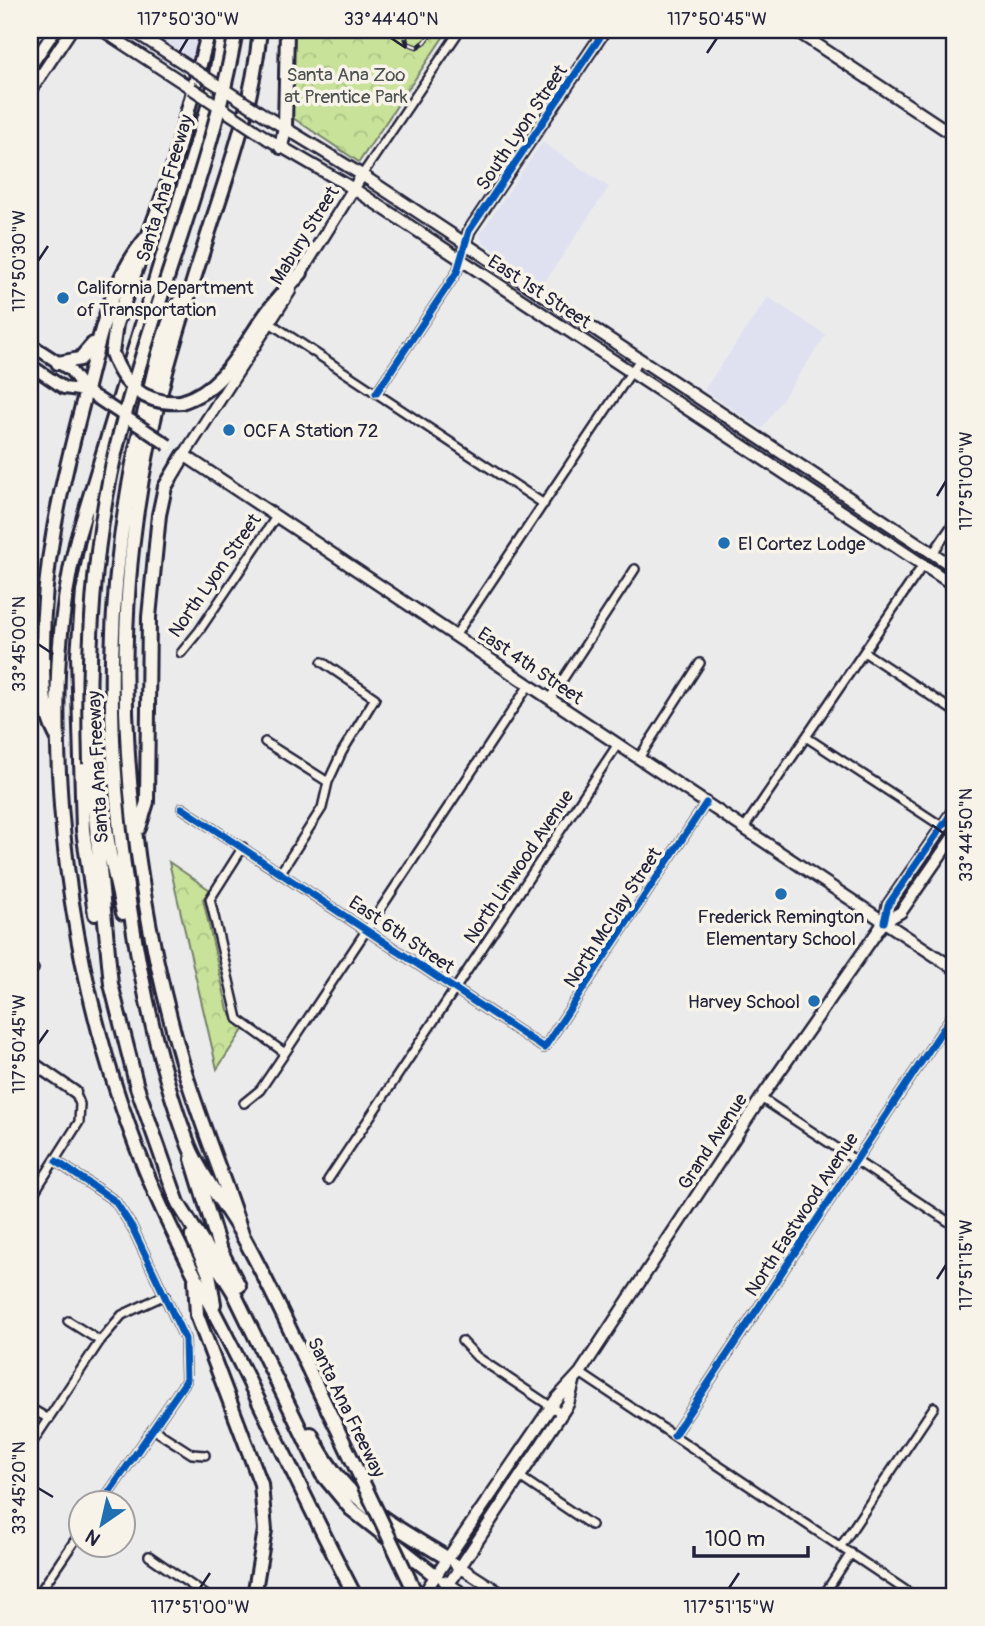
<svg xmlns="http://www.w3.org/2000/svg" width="985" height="1626" viewBox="0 0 985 1626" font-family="Pangolin,sans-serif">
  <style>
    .built { fill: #dfe1f1 }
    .park { fill: url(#park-crowns); stroke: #75826a; stroke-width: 2 }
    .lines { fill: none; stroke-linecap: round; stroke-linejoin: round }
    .street-casing { stroke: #22223b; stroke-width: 12 }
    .secondary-casing { stroke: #22223b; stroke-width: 15 }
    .primary-casing { stroke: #22223b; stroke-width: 16 }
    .highway-casing { stroke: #22223b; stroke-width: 18 }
    .street { stroke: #f7f3e8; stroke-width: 7 }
    .secondary { stroke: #f7f3e8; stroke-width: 10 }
    .primary { stroke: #f7f3e8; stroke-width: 10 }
    .highway { stroke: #f7f3e8; stroke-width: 12 }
    .rail-casing { stroke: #22223b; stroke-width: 5 }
    .rail { stroke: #f7f3e8; stroke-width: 2.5; stroke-dasharray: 8; stroke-linecap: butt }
    .secondary-bridge-casing { stroke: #22223b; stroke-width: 15; stroke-linecap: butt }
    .primary-bridge-casing { stroke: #22223b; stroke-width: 16; stroke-linecap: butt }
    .highway-bridge-casing { stroke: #22223b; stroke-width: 18; stroke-linecap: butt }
    .secondary-bridge { stroke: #f7f3e8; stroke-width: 10 }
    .primary-bridge { stroke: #f7f3e8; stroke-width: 10 }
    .highway-bridge { stroke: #f7f3e8; stroke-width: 12 }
    .cycleway-casing { stroke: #f7f3e8; stroke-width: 11 }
    .cycleway { stroke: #0057b8; stroke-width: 7 }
    .ticks { fill: none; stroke: #22223b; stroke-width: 2.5 }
    .poi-dot { fill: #1f6fb2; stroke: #f7f3e8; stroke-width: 2.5 }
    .labels { text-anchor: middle; stroke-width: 7; stroke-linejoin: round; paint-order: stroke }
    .park-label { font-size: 19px; fill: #4c5252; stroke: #f7f3e8 }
    .street-label { font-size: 19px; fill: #22223b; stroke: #f7f3e8 }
    .poi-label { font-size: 19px; fill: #22223b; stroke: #f7f3e8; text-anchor: start }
    .neatline { fill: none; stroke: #22223b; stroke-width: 2.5 }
    .ticks-label { font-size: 18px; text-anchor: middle; fill: #22223b }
  </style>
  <defs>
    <pattern id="park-crowns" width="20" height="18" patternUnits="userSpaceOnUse" patternTransform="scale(1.75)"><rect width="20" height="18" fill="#c8e299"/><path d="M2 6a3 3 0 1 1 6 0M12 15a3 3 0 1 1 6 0" fill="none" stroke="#acc285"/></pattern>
  </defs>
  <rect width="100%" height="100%" fill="#ecebec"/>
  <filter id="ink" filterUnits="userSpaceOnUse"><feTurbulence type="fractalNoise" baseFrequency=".0143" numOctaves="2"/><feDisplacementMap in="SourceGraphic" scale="14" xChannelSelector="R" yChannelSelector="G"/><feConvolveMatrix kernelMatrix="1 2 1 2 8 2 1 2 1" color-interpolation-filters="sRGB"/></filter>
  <g filter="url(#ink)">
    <!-- built -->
    <path class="built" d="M172 30H198L192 60 164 41Z
      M542 142 609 187 544 283 482 242 480 234Z
      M768 297 826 335 762 429 704 390Z
      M955 1572V1596H940Z"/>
    <!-- park -->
    <path class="park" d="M292 30H448L359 162 293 118Z
      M169 862 210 890 203 899 228 1010 243 1030 217 1069Z"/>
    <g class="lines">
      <defs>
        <path id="street" d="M362 175 460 30
          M270 323 544 504
          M376 393 457 272 461 259
          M933 553 955 521
          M455 636 640 359
          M864 652 955 712
          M181 653 199 631 276 517
          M550 699 635 569
          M806 737 943 827
          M265 742 328 782
          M639 758 700 663
          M182 808 544 1048 706 803
          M744 828 923 565
          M243 847 210 899 238 1019 285 1053
          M281 872 322 808 328 782 342 752 375 698 322 662
          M30 972 34 969
          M761 1098 955 1226
          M244 1103 260 1090 285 1053 529 685
          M56 1161 115 1201 132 1227 185 1339 186 1381 101 1504
          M328 1180 618 744
          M30 1199 79 1122 80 1104 75 1092
          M68 1321 100 1341
          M462 1341 477 1357 562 1414
          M580 1373 914 1596
          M30 1408 49 1419
          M153 1429 192 1454 205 1455
          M674 1435 955 1011
          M30 1446 100 1341 122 1315 165 1295
          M520 1477 591 1525
          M841 1546 934 1407
          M149 1556 207 1596
          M37 1596 80 1533
          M823 1596 851 1553"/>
        <path id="secondary" d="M102 30 191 88
          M132 30 191 68
          M795 30 955 136
          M30 67 55 30
          M30 92 71 30
          M272 120 362 175 955 568
          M268 139 354 189 955 586
          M464 249 469 231 605 30
          M297 279 362 175
          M290 291 184 455 955 969
          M884 922 901 912 955 834
          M30 1061 75 1092
          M455 1564 505 1596
          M444 1581 467 1596
          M422 1596 557 1398 580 1373 761 1098 884 922 888 905 955 808
          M441 1596 568 1404 574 1382"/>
        <path id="primary" d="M30 344 70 370 86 391 97 398
          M30 365 64 388 86 391"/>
        <path id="highway" d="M224 30 213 90 77 539C57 621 55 689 59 773 66 918 98 1060 155 1193 181 1253 214 1310 243 1369 280 1445 316 1521 355 1596
          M281 147 285 127 287 30
          M186 293C161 324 155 372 145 410 103 578 104 739 130 908 142 988 160 1070 189 1146 201 1176 225 1205 241 1233 276 1295 304 1362 336 1426
          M112 353 116 324 172 171 209 30
          M58 363 80 359 93 344
          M181 402C228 388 244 341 272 306 281 294 291 284 301 273
          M56 735C42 709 43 683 43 653 42 566 61 486 83 402 99 343 107 284 148 236
          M90 764 111 984 137 1087 178 1203 233 1291 322 1474 351 1509 436 1576
          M99 783 110 854 123 913
          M139 828 147 802 149 617 159 515 165 487 184 455
          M95 914 83 830 78 655 83 592 98 515 97 487
          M192 1159 219 1247 239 1286
          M242 1234C223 1175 198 1118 181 1058 125 862 106 644 149 443 164 368 189 295 212 222 233 159 254 96 260 30
          M192 1236 209 1274 214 1304
          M195 1280 197 1315 261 1484 265 1530 254 1596
          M311 1434C343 1500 388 1522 447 1558"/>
      </defs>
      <!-- street casing -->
      <use href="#street" class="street-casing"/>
      <!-- secondary casing -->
      <use href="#secondary" class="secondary-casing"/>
      <!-- primary casing -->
      <use href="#primary" class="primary-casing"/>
      <!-- highway casing -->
      <use href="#highway" class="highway-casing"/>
      <!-- street -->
      <use href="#street" class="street"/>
      <!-- secondary -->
      <use href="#secondary" class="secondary"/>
      <!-- primary -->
      <use href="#primary" class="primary"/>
      <!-- highway -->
      <use href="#highway" class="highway"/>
      <defs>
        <path id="rail" d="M404 30 407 43 417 47 425 42 434 30
          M949 1596 955 1587"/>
      </defs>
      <!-- rail casing -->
      <use href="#rail" class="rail-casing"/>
      <!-- rail -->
      <use href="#rail" class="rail"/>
      <defs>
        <path id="secondary-bridge" d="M191 68 272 120
          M191 88 268 139"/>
        <path id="primary-bridge" d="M97 398 168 445"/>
        <path id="highway-bridge" d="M112 353C123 386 146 405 181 402
          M90 764C87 652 92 542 120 433 155 297 212 168 236 30
          M336 1426 417 1596"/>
      </defs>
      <!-- secondary-bridge casing -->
      <use href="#secondary-bridge" class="secondary-bridge-casing"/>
      <!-- primary-bridge casing -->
      <use href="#primary-bridge" class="primary-bridge-casing"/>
      <!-- highway-bridge casing -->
      <use href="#highway-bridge" class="highway-bridge-casing"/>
      <!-- secondary-bridge -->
      <use href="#secondary-bridge" class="secondary-bridge"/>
      <!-- primary-bridge -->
      <use href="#primary-bridge" class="primary-bridge"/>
      <!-- highway-bridge -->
      <use href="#highway-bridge" class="highway-bridge"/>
      <defs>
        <path id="cycleway" d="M376 393 457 272 469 231 605 30
          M182 808 544 1048 706 803
          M884 922 888 905 955 808
          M56 1161 115 1201 132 1227 185 1339 186 1381 101 1504
          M674 1435 955 1011"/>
      </defs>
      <!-- cycleway casing -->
      <use href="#cycleway" class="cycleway-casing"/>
      <!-- cycleway -->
      <use href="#cycleway" class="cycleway"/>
    </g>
  </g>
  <!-- ticks -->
  <path class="ticks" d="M391 38 406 48M179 53 188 38M707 53 717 38M38 261 48 246M937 496 946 481M38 644 53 654M932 825 946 835M38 1044 48 1030M937 1279 946 1265M38 1488 53 1497M200 1588 210 1573M729 1588 739 1573"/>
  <!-- markers -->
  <g class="poi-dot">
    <circle cx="63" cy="298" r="7"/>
    <circle cx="229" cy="430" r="7"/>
    <circle cx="724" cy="543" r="7"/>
    <circle cx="781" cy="894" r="7"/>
    <circle cx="814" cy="1001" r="7"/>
  </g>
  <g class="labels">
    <!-- park labels -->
    <g class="park-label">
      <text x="346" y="81">Santa Ana Zoo<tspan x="346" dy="22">at Prentice Park</tspan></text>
    </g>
    <!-- street labels -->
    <g class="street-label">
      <text transform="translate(521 127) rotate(-56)" y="7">South Lyon Street</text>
      <text transform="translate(164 188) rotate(-73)" y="7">Santa Ana Freeway</text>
      <text transform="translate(304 235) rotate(-58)" y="7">Mabury Street</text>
      <text transform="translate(540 291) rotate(33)" y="7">East 1st Street</text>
      <text transform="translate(214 575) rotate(-55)" y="7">North Lyon Street</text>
      <text transform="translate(531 665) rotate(34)" y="7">East 4th Street</text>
      <text transform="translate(97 767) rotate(-93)" y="7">Santa Ana Freeway</text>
      <text transform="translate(518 866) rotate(-56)" y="7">North Linwood Avenue</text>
      <text transform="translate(612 917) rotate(-57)" y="7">North McClay Street</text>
      <text transform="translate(402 934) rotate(34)" y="7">East 6th Street</text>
      <text transform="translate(712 1141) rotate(-57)" y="7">Grand Avenue</text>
      <text transform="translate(801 1214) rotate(-57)" y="7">North Eastwood Avenue</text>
      <text transform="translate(347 1407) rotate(64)" y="7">Santa Ana Freeway</text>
    </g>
    <!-- poi labels -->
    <g class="poi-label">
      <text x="77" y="294">California Department<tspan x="77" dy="22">of Transportation</tspan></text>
      <text x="243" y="437">OCFA Station 72</text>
      <text x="738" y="550">El Cortez Lodge</text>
      <text x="781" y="923" text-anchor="middle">Frederick Remington<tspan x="781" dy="22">Elementary School</tspan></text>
      <text x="800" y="1008" text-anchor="end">Harvey School</text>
    </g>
  </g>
  <!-- margin -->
  <rect width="985" height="1626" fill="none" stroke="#f7f3e8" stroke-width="77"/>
  <!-- north arrow -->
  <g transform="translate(102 1524) rotate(214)"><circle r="33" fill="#f7f3e8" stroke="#a29fa3" stroke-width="2"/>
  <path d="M0-5L12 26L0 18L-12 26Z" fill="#1f6fb2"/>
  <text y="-10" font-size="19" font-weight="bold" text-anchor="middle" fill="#22223b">N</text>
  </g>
  <!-- scale -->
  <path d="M694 1546v10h114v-10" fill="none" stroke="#22223b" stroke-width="3.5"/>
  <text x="705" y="1546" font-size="21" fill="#22223b" stroke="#f7f3e8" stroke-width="5" paint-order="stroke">100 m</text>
  <rect x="38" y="38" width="908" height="1550" class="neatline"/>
  <g class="ticks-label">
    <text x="188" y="25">117°50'30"W</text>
    <text x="391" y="25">33°44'40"N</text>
    <text x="717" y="25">117°50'45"W</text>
    <text transform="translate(19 261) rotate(-90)" y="6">117°50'30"W</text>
    <text transform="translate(966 481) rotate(-90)" y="6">117°51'00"W</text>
    <text transform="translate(19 644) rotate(-90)" y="6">33°45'00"N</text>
    <text transform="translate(966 835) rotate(-90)" y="6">33°44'50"N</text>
    <text transform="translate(19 1044) rotate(-90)" y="6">117°50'45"W</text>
    <text transform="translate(966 1265) rotate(-90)" y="6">117°51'15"W</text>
    <text transform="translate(19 1488) rotate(-90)" y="6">33°45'20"N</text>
    <text x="200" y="1613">117°51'00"W</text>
    <text x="729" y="1613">117°51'15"W</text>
  </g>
</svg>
